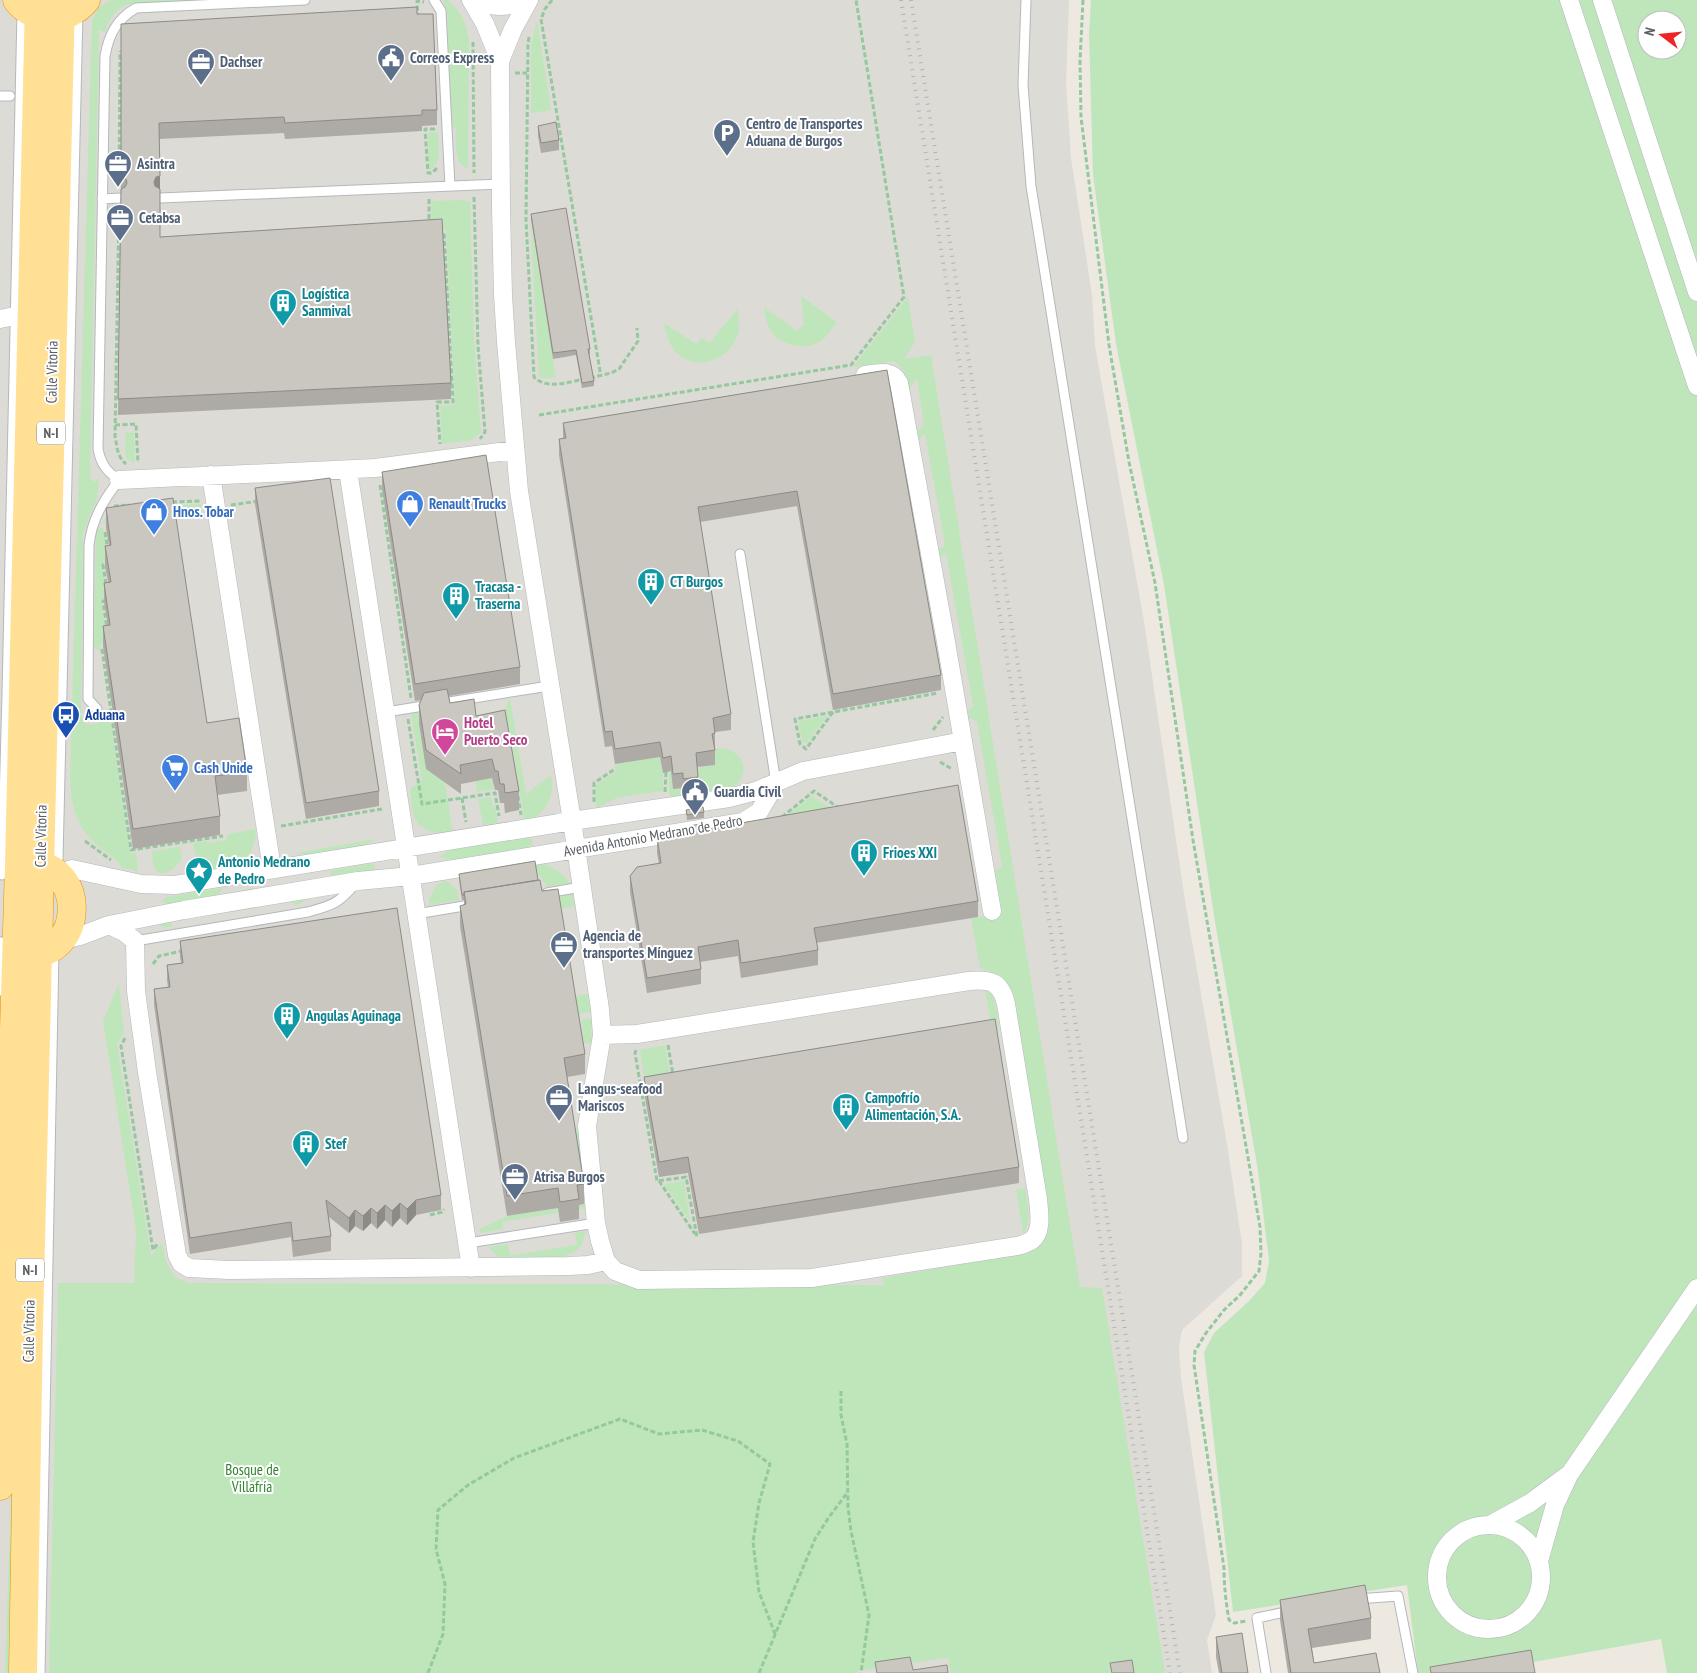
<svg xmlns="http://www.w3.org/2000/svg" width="1697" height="1673" viewBox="0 0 1697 1673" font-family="'PT Sans Narrow',sans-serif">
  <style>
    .industrial { fill: #dddbd5 }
    .green { fill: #bfe6bb; fill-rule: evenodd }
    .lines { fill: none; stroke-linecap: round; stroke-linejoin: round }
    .service-casing { stroke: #b4b8bc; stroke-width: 11 }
    .minor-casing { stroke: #b4b8bc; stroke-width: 19 }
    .trunk-casing { stroke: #ee9100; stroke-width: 29 }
    .path { stroke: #94c89f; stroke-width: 3; stroke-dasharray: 5 2.5; stroke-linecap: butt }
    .service { stroke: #fff; stroke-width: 9 }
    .minor { stroke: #fff; stroke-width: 18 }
    .trunk { stroke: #ffe095; stroke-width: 28 }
    .rail { stroke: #b2b3b3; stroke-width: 4; stroke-dasharray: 1 6; stroke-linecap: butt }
    .wall { fill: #aeaaa5 }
    .shaded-wall { fill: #8d8b86 }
    .building { fill: #cac6c0; stroke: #8d8b86 }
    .labels { text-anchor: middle; stroke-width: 4; stroke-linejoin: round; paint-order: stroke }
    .shield { fill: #fff; stroke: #8b8e91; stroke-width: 1 }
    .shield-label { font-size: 14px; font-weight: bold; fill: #595e62 }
    .service-label { font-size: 15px; font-weight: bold; fill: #4e5e75; stroke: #fff; text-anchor: start }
    .culture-label { font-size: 15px; font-weight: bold; fill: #0d838f; stroke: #fff; text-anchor: start }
    .street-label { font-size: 15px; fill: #595e62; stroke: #fff }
    .shop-label { font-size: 15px; font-weight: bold; fill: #366cbe; stroke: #fff; text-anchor: start }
    .transit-label { font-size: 15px; font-weight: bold; fill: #164399; stroke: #fff; text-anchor: start }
    .hotel-label { font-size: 15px; font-weight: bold; fill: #b23c85; stroke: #fff; text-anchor: start }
    .park-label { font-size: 15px; fill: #328330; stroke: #fff }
  </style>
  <rect width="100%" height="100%" fill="#ede9e1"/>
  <!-- industrial -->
  <path class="industrial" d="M0 0H1069L1066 84 1071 158 1092 295 1095 346 1144 621 1185 901 1227 1144 1242 1244V1276L1182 1330 1179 1347 1181 1378 1216 1615 1207 1640 1212 1673H0Z"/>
  <!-- green -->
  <path class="green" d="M110 0H205L127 4C114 11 110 19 105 32L99 30 90 477 94 482 99 478 97 499 89 517 83 535 81 715 85 723C96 727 102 723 109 713L130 853H136L138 871 122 868C116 858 112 857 103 850 76 829 71 808 70 775L92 20 99 8Z
    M443 0H448C461 11 466 23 469 39L468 169C452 163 457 143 456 128L452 126 447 10Z
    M1091 0H1697V1673H1667L1661 1639 1472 1673H1418L1407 1585 1233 1612 1204 1352 1214 1333 1249 1301 1265 1283 1269 1261 1258 1171 1215 922 1164 585 1116 344 1093 175 1089 33ZM1647 20H1677V50H1647Z
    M537 20 551 110 531 113V45Z
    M438 132C438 145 443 164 429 170L428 133Z
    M463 200 470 202 474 341 481 432 472 440 442 444 440 406 455 405 446 230H432L431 201Z
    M530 218 556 377 545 379 539 376Z
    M801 296 837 322C832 328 828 335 822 340 808 351 783 347 772 333 767 325 765 316 764 307L797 331 804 324Z
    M908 297 915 342 904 359 931 355 1080 1287 1102 1288 1165 1673H951L948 1658 857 1671 856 1673H49L58 1283H134L136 1230 103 1021 119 983 124 1033 117 1044 151 1256 162 1243 167 1264 175 1277 189 1283 884 1285 883 1278 1031 1252C1047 1243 1047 1229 1048 1212L1013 993C1005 978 995 973 980 968L971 918 1002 913 995 871 1002 866 977 722 964 715 973 706 946 553 938 559 936 551 945 545 925 434 916 441 915 433 924 425 917 379 908 390 903 370 894 361 853 367Z
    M737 309C738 315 740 322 739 328 736 358 696 375 675 351 668 343 666 333 664 323L696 344 702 338 710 343Z
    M134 432 135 463 126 459 125 433Z
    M201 504 202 515 178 519 177 513 102 524 110 510 114 509Z
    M103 528 109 563 102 564 107 599 101 600 107 643 100 644 101 652 94 647 96 529Z
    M510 698 526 794 551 775C556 796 545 815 525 823L509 725 503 726 505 709Z
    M460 707 419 724 424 734H420L426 769 445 782 453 834C440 834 420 832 414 817 411 809 411 797 410 789L422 780 411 714Z
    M827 716 806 744 802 741 798 721Z
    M724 748C746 754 751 774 732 789L672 798 669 795V772L715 765 712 749Z
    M660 757 663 773V791L617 798 596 808V785L616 771 615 764Z
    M492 778 494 789 477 792 476 781Z
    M812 796 838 813 775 825Z
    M491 797 493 806H495L498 823 483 825 478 799Z
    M256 829C256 850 246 865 225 869 215 870 207 870 200 861 195 857 194 849 193 843L207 841 208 843 226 840 228 834Z
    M521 836 532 839V845L524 851 458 861 439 857 456 846Z
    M375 839C364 850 310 859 296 853Z
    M180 847 182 858C178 867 161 882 154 867 152 863 153 856 152 851Z
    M535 863C550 863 561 872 570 883L547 887 540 876 527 867Z
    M369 864 375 865 374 870 332 876 329 871Z
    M447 881 457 890 459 900 428 905C431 894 435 882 447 881Z
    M224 888 217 896 166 904 163 901 165 897Z
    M572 894 575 906 558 909 533 900Z
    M310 897 309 899 295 906 292 902 171 921 172 927H162L159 924 171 920Z
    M985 989C998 995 997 1018 999 1031L992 1032Z
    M588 994 591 1012 579 1014 576 996Z
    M592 1018 591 1044 584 1043 581 1020Z
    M665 1045 671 1084 646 1088 640 1050Z
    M572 1129H578L588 1208 502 1222 503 1229 481 1233 479 1229 507 1216 585 1204Z
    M684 1181 690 1221 664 1184Z
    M1025 1188C1027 1204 1033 1220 1023 1234L1016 1189Z
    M586 1231 582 1244 576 1251 558 1259H514L499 1257 488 1247 508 1244 510 1255 577 1245 575 1233Z
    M11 1494H15L12 1673H5Z"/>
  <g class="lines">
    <defs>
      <path id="service" d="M434 0 441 11 450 186
        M1026 0 1023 85 1031 186 1183 1138
        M0 96H10
        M160 198 501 184
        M102 199 121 198
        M740 554 776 783
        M97 709 88 699 89 545C92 519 103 501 119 480 106 471 101 464 98 449L105 56C109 34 117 19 136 8L305 0
        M386 712 549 686
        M56 871 58 859 78 12
        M2 875 7 694 22 12
        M547 893 581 887
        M416 914 470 905
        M135 941 308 912C333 905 338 904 355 884
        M0 991 1 942
        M468 1243 596 1223
        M1357 1599 1398 1596 1413 1673
        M40 1673 54 951
        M1266 1673 1257 1618 1290 1611"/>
      <path id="minor" d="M471 0 485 24 500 61 501 208 503 295 506 342 519 491 572 821 600 1009 602 1035 587 1126 596 1223 600 1241 606 1261 615 1271 639 1280 812 1278 1017 1246C1021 1245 1028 1243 1032 1240 1043 1231 1039 1211 1038 1199L1006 1004C1001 982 991 979 969 981L637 1034 602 1035
        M475 0C491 8 509 8 525 0
        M1569 0 1697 386
        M1602 0 1697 292
        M500 61 513 29 529 0
        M0 319 15 316
        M865 375C878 373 892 369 899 383L946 642 992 911
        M348 470 471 1268
        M211 475 272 869
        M119 480 375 468 515 450
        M56 874 72 869 141 884 175 885 572 821 729 798 756 791 803 771 963 741
        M109 925 124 932 135 941 136 991 147 1072 177 1255 181 1263 189 1268 229 1270 569 1266 588 1265 606 1261
        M58 941 80 936 109 925 184 910 358 881 411 876 743 822 759 812 776 783
        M1437 1577a52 52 0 1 1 104 0a52 52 0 1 1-104 0Z
        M1490 1525 1530 1503 1568 1475
        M1539 1561 1555 1505 1569 1475 1697 1288"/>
      <path id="trunk" d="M17 0C35 23 68 22 86 0
        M23 952C86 963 89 859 26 865
        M0 1486 19 866 39 0
        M23 1673 29 1325 61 0"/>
    </defs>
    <!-- service casing -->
    <use href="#service" class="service-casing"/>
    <!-- minor casing -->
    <use href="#minor" class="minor-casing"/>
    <!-- trunk casing -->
    <use href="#trunk" class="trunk-casing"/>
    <!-- path -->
    <path class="path" d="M552 0 545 9 541 19 601 377
      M1083 0 1080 61 1081 117 1109 345 1129 462 1155 583 1193 840 1260 1227 1261 1253 1259 1271 1240 1295 1224 1310 1206 1333 1195 1351 1194 1365 1224 1568C1224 1586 1226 1603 1229 1620L1234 1623 1247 1621
      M418 18 417 1 424 2
      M529 37 528 45 526 219 534 377C546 390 569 382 584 379
      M473 42 474 173
      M515 73H527
      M435 129H425L428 173H432L438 167
      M119 187 120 51
      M474 197 478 346 485 432 480 439
      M429 199V223
      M119 208 115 436C117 446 117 457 126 464
      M438 232H444L453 402H437L440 444
      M590 378 611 373 619 369 638 341 637 328
      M539 415 851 365 904 297 856 0
      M115 425 136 424 138 463
      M380 485 411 698
      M172 502 200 501
      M231 505 259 501
      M114 506 130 505
      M105 532 108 550
      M106 584 103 565 110 564
      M106 601H103L107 629
      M102 649 131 850 223 836
      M833 712 806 749 800 744 795 719 938 693
      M408 719 422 804 495 793 499 816
      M933 730 943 717
      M940 762 952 769
      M665 792 666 772
      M518 796 521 815
      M462 798 466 822
      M594 802V783L615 769
      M782 817 814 791 839 808
      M281 826 382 809
      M85 841 111 860
      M153 964 159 956 182 951
      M125 1038 121 1046 153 1250 158 1243
      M668 1045 673 1075
      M636 1050 635 1053 657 1181 686 1177 697 1237
      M659 1181 695 1234
      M430 1215 442 1212 444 1209
      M841 1391V1415L847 1444 848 1507 851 1531 869 1615 861 1673
      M428 1673 443 1634 445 1584 436 1549 438 1510 468 1485 514 1458 620 1419 659 1434 702 1430 738 1441 770 1464 759 1503 753 1542 759 1592 775 1634
      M759 1673 815 1539 829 1517 847 1493"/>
    <!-- service -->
    <use href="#service" class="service"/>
    <!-- minor -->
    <use href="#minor" class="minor"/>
    <!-- trunk -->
    <use href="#trunk" class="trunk"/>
    <!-- rail -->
    <path class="rail" d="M901 0 1170 1673
      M911 0 1180 1673"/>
  </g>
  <!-- wall -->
  <path class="wall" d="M417 14 437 110V125L422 126V131L285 139 284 133 159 139 160 237 451 383V399L118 415 121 189V24Z
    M538 126 559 140V150L541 153 538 136Z
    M531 214 590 349V354H589L594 381V386L582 388 576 355 553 359 531 219Z
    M887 370 941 675V690L833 710 797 506 700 522 731 714V730L715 732V765L697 767 698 792 683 794V788L673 789 671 771 663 773 660 757 615 764 612 746 605 747 559 455V439H563V423Z
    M382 472 520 667V684L449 696 450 703 476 716 519 791V810L505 813 504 803H500L498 790H495L492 778 461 784V794L426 769 419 724V705L421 700 415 701 382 489Z
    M255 488 379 791V806L306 819 255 504Z
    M106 508 207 723 247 772V791L217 795 220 816V835L133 849 103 646V626H108L104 602V583L108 582 105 566V546H109L106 528Z
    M686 810 704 812V818L687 820Z
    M689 826 707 829 978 901V917L816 943 818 950V965L741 978 738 956 700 962 701 969V984L647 993 630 892V876L659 864 657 853V837L689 832Z
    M459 874 538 880 542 891 585 1054V1074L567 1077 584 1184V1204L579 1205V1219L560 1222 558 1208 507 1216 460 926V906L464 905V900H462L459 879Z
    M180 941 441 1195V1210L416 1215 407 1225 400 1218 392 1227 385 1220 377 1229 371 1223 363 1231 355 1226 349 1233 329 1217 331 1236V1251L293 1257 291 1237 190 1254 154 1005V989L168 987 167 980V965L181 963 180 957Z
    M644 1077 1019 1167V1183L699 1234 688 1173 659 1177 644 1092Z
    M1280 1600 1371 1618V1639L1312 1648 1314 1663 1380 1673H1288L1280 1620Z
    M1216 1637 1248 1673H1219L1216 1657Z"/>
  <!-- shaded-wall -->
  <path class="shaded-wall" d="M160 176V192L156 193 154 182 156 177Z
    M416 1200V1215L407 1225V1209Z
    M400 1203V1218L392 1227V1211Z
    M385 1205V1220L377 1229V1213Z
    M371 1208V1223L363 1231V1216Z
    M355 1210V1226L349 1233V1218Z"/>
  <!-- building -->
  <path class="building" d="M417 7V14H433L437 110H422V115L285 123 284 117 159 123 160 176 156 177 154 182 155 186 160 189V237L442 219 451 383 118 399 121 189 125 187 127 183 126 179 121 176V24Z
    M556 122 559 140 541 143 538 126Z
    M566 208 590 349H588L594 381 582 383 576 350 553 353 531 214Z
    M887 370 941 675 833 694 797 491 698 507 731 714 713 718 715 733 712 734 715 750 696 753 698 777 683 779V773L673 774 671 756 663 758 660 742 615 749 612 731 605 732 559 439 566 438 563 423Z
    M486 455 520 667 415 684 382 472Z
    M330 478 379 791 306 803 255 488Z
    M173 498 207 723 239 718 247 772 215 776 220 816 133 829 103 626 110 625 104 583 111 582 105 546 111 545 106 508Z
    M447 689 450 703 474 699 476 716 505 710 519 791 505 793 504 784H500L498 771H495L492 759 460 765 461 774 426 750 419 705 424 693Z
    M958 785 978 901 814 928 818 950 741 963 738 940 698 947 701 969 647 978 630 876 637 867 661 863 657 837 690 832 689 826 706 823 707 829Z
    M703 807 704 812 687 815 686 810Z
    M535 861 538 880 464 892V895H462L459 874Z
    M540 880 542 891 558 889 585 1054 564 1058 584 1184 577 1185 579 1199 560 1202 558 1188 507 1196 460 906 466 904 464 892Z
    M397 908 441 1195 416 1200 407 1209 400 1203 392 1211 385 1205 377 1213 371 1208 363 1216 355 1210 349 1218 326 1200 331 1236 293 1241 291 1222 190 1238 154 989 170 987 167 965 183 963 180 941Z
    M995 1019 1019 1167 699 1218 688 1157 659 1162 644 1077Z
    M1365 1585 1371 1618 1308 1629 1314 1663 1376 1653 1380 1673H1291L1280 1600Z
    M1242 1633 1248 1673H1222L1216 1637Z
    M1531 1650 1535 1673H1431L1430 1667Z
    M910 1657 913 1670 947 1665 948 1673H877L875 1662Z
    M1132 1660 1134 1673H1112L1110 1663Z"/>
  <!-- icons -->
  <defs>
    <symbol id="civic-pin" viewBox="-11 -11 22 30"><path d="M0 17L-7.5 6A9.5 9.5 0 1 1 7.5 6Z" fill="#5c6f8a" stroke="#fff"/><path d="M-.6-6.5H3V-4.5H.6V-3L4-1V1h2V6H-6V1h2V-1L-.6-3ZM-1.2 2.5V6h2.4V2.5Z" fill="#fff"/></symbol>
    <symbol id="office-pin" viewBox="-11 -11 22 30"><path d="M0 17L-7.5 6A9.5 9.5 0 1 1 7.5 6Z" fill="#5c6f8a" stroke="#fff"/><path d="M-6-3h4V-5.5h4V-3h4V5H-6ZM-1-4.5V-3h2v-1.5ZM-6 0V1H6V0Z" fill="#fff"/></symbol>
    <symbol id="parking-pin" viewBox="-11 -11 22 30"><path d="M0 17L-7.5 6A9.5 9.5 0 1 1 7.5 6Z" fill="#5c6f8a" stroke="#fff"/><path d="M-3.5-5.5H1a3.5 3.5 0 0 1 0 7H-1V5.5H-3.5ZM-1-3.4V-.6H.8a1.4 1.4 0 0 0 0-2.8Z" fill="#fff"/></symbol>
    <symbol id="building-pin" viewBox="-11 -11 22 30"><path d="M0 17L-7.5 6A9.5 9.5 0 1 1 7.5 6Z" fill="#0f9aa8" stroke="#fff"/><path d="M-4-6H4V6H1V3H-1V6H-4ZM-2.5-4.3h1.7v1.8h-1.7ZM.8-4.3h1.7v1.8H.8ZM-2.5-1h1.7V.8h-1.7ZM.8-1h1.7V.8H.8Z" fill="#fff"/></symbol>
    <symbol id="shop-pin" viewBox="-11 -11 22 30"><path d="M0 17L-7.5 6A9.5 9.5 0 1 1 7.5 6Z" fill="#3f7fe0" stroke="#fff"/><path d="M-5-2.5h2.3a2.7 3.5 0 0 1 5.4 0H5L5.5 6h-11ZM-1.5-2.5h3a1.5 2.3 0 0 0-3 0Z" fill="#fff"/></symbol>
    <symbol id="bus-pin" viewBox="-11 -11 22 30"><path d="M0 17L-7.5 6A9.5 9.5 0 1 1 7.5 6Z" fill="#1a4fb4" stroke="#fff"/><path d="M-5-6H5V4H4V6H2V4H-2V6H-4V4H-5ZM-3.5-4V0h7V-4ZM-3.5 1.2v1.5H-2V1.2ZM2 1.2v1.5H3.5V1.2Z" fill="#fff"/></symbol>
    <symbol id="hotel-pin" viewBox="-11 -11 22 30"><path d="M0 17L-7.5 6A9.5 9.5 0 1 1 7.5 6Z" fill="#d1479c" stroke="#fff"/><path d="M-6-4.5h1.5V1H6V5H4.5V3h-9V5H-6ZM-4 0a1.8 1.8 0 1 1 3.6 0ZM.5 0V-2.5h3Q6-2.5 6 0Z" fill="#fff"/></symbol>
    <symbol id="supermarket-pin" viewBox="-11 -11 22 30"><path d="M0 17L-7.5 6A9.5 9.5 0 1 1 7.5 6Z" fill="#3f7fe0" stroke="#fff"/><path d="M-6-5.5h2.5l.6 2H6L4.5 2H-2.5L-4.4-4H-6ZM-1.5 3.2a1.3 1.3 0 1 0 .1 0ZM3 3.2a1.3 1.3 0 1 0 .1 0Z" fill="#fff"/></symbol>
    <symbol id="sight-pin" viewBox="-11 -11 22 30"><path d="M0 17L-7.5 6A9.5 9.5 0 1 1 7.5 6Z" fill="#0f9aa8" stroke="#fff"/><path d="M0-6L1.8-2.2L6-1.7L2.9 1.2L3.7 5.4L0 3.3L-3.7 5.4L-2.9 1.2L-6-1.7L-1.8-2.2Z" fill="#fff"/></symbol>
  </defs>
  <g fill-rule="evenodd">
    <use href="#civic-pin" x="375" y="42" width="32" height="43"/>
    <use href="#office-pin" x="185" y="46" width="32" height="43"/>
    <use href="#parking-pin" x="711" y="117" width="32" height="43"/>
    <use href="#office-pin" x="102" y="148" width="32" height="43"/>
    <use href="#office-pin" x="104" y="202" width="32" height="43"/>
    <use href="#building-pin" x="267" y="287" width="32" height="43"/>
    <use href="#shop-pin" x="394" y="488" width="32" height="43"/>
    <use href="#shop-pin" x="138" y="496" width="32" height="43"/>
    <use href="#building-pin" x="635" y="566" width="32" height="43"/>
    <use href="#building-pin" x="440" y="580" width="32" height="43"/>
    <use href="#bus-pin" x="50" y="699" width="32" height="43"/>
    <use href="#hotel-pin" x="429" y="716" width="32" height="43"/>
    <use href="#supermarket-pin" x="159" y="752" width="32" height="43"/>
    <use href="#civic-pin" x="679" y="776" width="32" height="43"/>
    <use href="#building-pin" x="848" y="837" width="32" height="43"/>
    <use href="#sight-pin" x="183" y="855" width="32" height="43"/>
    <use href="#office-pin" x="548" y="929" width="32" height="43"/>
    <use href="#building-pin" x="271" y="1000" width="32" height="43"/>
    <use href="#office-pin" x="543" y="1082" width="32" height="43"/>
    <use href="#building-pin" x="830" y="1091" width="32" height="43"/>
    <use href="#building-pin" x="290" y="1128" width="32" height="43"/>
    <use href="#office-pin" x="499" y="1161" width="32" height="43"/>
  </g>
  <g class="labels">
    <!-- shield labels -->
    <g class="shield">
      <rect x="37" y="421.5" width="28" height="23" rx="4"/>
      <rect x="16" y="1258.5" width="28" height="23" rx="4"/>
    </g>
    <g class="shield-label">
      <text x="51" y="438">N-I</text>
      <text x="30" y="1275">N-I</text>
    </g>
    <!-- service labels -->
    <g class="service-label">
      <text x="410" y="63">Correos Express</text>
      <text x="220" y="67">Dachser</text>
      <text x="746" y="129">Centro de Transportes<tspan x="746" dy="17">Aduana de Burgos</tspan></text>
      <text x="137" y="169">Asintra</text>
      <text x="139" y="223">Cetabsa</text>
      <text x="714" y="797">Guardia Civil</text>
      <text x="583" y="941">Agencia de<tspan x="583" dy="17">transportes Mínguez</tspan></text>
      <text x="578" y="1094">Langus-seafood<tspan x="578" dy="17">Mariscos</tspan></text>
      <text x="534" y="1182">Atrisa Burgos</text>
    </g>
    <!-- culture labels -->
    <g class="culture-label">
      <text x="302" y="299">Logística<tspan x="302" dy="17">Sanmival</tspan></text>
      <text x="670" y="587">CT Burgos</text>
      <text x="475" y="592">Tracasa -<tspan x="475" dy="17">Traserna</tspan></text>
      <text x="883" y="858">Frioes XXI</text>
      <text x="218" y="867">Antonio Medrano<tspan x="218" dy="17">de Pedro</tspan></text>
      <text x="306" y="1021">Angulas Aguinaga</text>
      <text x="865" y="1103">Campofrío<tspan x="865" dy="17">Alimentación, S.A.</tspan></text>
      <text x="325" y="1149">Stef</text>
    </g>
    <!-- street labels -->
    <g class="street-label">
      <text transform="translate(52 372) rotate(-89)" y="5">Calle Vitoria</text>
      <text transform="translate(41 836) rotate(-89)" y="5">Calle Vitoria</text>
      <text transform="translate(653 836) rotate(-10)" y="5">Avenida Antonio Medrano de Pedro</text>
      <text transform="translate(29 1331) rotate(-89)" y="5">Calle Vitoria</text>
    </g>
    <!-- shop labels -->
    <g class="shop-label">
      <text x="429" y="509">Renault Trucks</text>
      <text x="173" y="517">Hnos. Tobar</text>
      <text x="194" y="773">Cash Unide</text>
    </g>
    <!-- transit labels -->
    <g class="transit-label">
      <text x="85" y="720">Aduana</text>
    </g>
    <!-- hotel labels -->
    <g class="hotel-label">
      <text x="464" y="728">Hotel<tspan x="464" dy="17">Puerto Seco</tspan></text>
    </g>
    <!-- park labels -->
    <g class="park-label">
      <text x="252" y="1475">Bosque de<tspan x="252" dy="17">Villafría</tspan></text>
    </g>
  </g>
  <!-- north arrow -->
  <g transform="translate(1662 35) rotate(286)"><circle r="24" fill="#ffffff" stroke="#bdbfc0"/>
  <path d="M0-4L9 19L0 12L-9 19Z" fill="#f02424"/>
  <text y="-8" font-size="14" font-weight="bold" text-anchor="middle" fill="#595e62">N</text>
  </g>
</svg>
